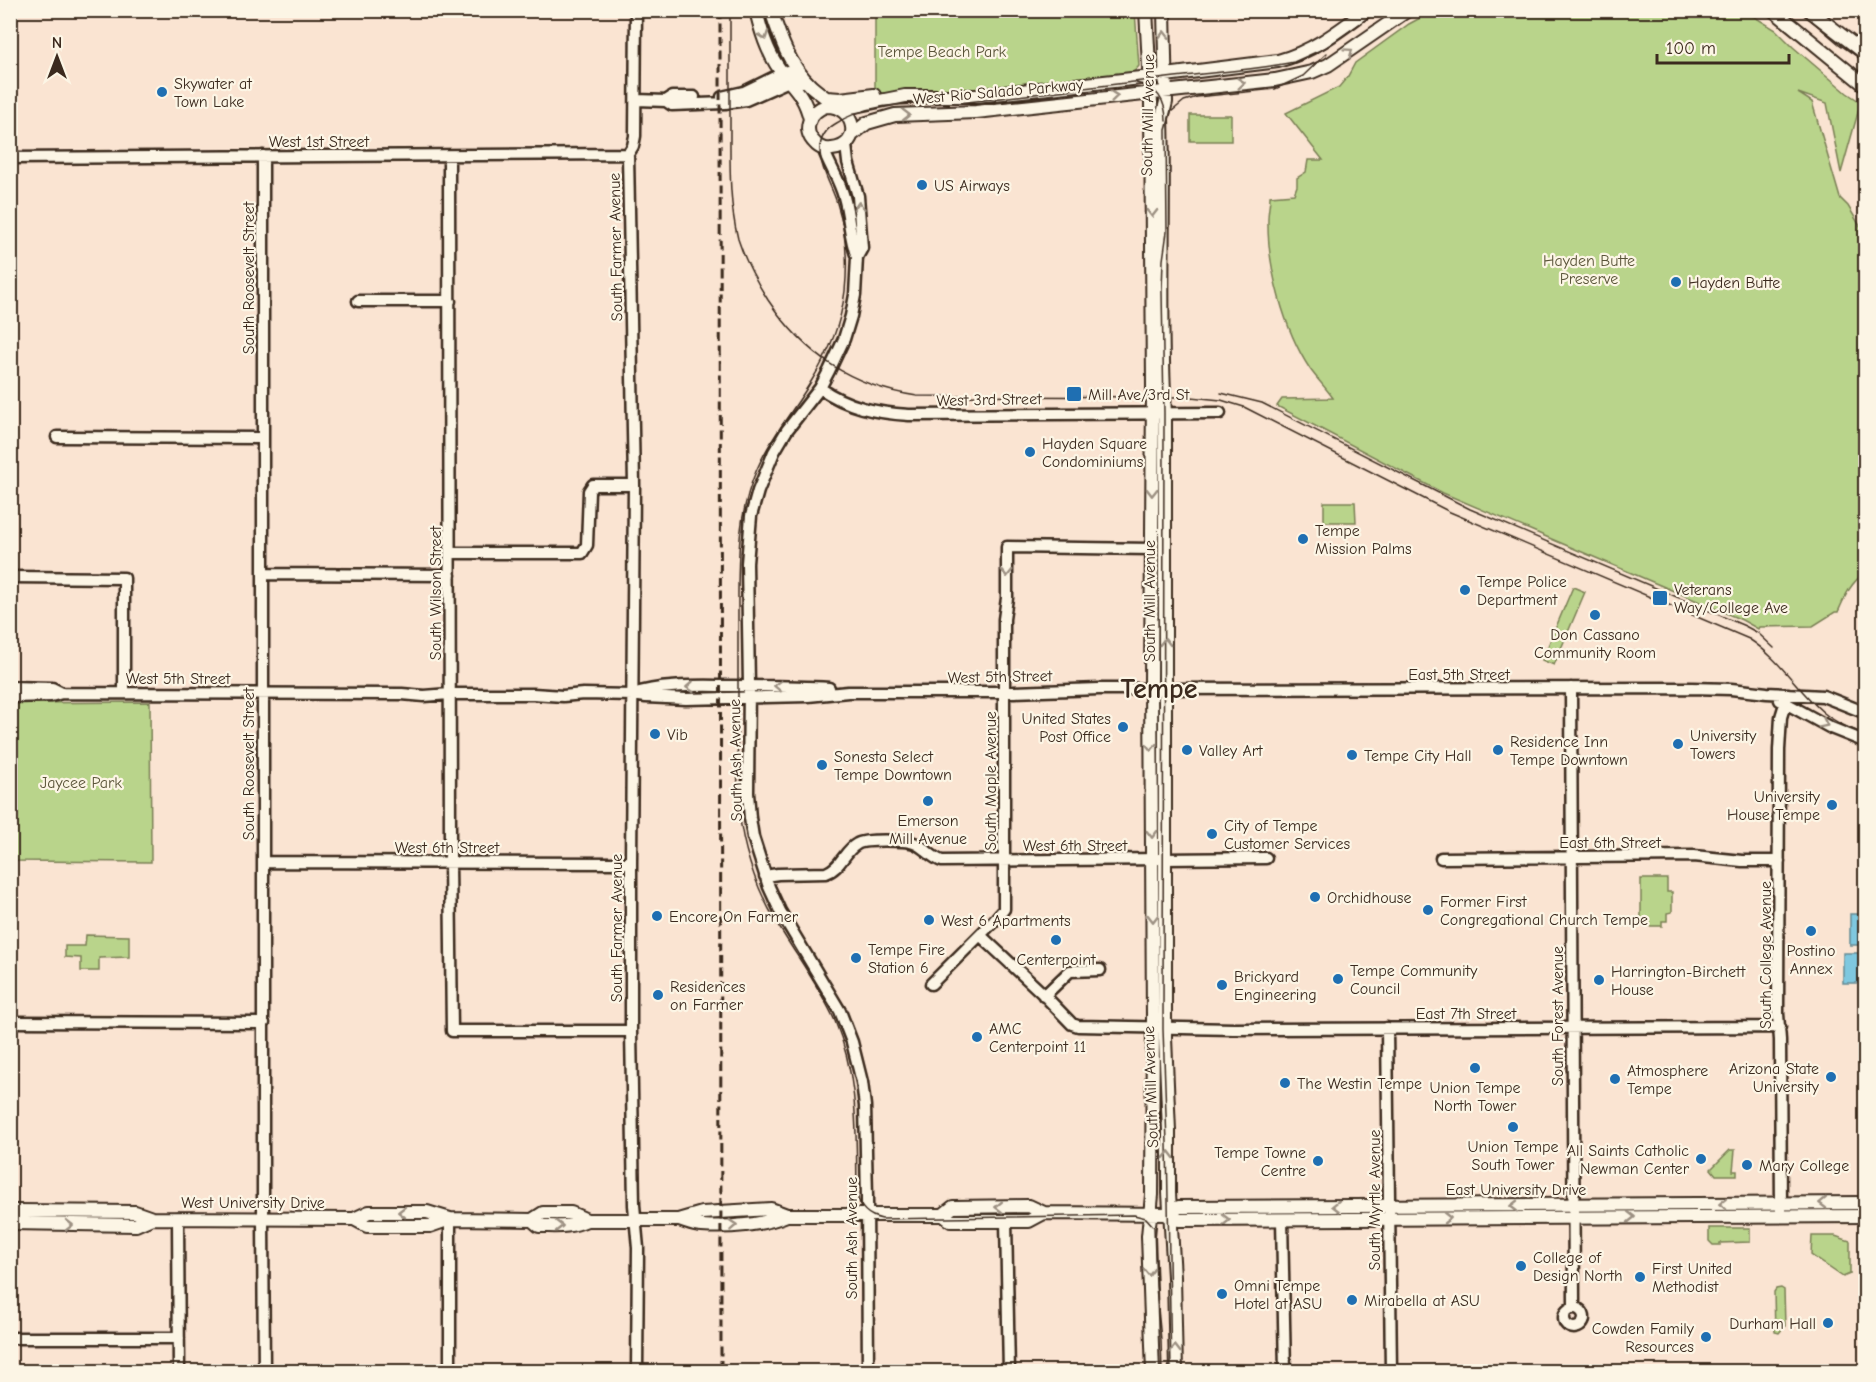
<svg xmlns="http://www.w3.org/2000/svg" width="1876" height="1382" viewBox="0 0 1876 1382" font-family="'Comic Neue',sans-serif">
  <style>
    .green { fill: #b9d48b; stroke: #7a7f54; stroke-width: 1.5 }
    .water { fill: #7fc8df; stroke: #648992; stroke-width: 1.5 }
    .lines { fill: none; stroke-linecap: round; stroke-linejoin: round }
    .minor-casing { stroke: #3b2a1e; stroke-width: 15 }
    .major-casing { stroke: #3b2a1e; stroke-width: 16 }
    .minor { stroke: #fcf5e5; stroke-width: 10 }
    .major { stroke: #fcf5e5; stroke-width: 12 }
    .tram { stroke: #3b2a1e; stroke-width: 1.5 }
    .rail { stroke: #3b2a1e; stroke-width: 3; stroke-dasharray: 9 4.5; stroke-linecap: butt }
    .oneway { stroke: #9c9082 }
    .poi-dot { fill: #1f6fb2; stroke: #fcf5e5; stroke-width: 2 }
    .labels { text-anchor: middle; stroke-width: 4.5; stroke-linejoin: round; paint-order: stroke }
    .park-label { font-size: 16px; fill: #5a5439; stroke: #fcf5e5 }
    .poi-label { font-size: 16px; fill: #3b2a1e; stroke: #fcf5e5; text-anchor: start }
    .street-label { font-size: 16px; fill: #3b2a1e; stroke: #fcf5e5 }
    .town-label { font-size: 28px; font-weight: bold; fill: #3b2a1e; stroke: #fcf5e5 }
  </style>
  <rect width="100%" height="100%" fill="#fae4d2"/>
  <filter id="ink" filterUnits="userSpaceOnUse"><feTurbulence type="fractalNoise" baseFrequency=".0167" numOctaves="2"/><feDisplacementMap in="SourceGraphic" scale="12" xChannelSelector="R" yChannelSelector="G"/><feConvolveMatrix kernelMatrix="1 2 1 2 8 2 1 2 1" color-interpolation-filters="sRGB"/></filter>
  <g filter="url(#ink)">
    <!-- green -->
    <path class="green" d="M875 11H1135L1139 66 1131 75 979 91 875 93Z
      M1745 11 1776 30 1793 47 1847 93 1865 105 1859 109 1841 173 1827 103 1798 93 1812 102 1840 198 1848 206 1866 236 1865 573C1851 582 1845 596 1838 612H1835L1813 626 1759 627 1758 629 1742 620 1443 493 1277 406 1282 399 1333 398C1326 388 1317 379 1310 369 1284 330 1267 266 1268 219 1268 211 1270 204 1270 196L1294 194 1297 186V178L1306 172 1308 160H1323L1286 113 1339 87 1348 76 1355 63 1409 24 1433 11Z
      M1190 115H1231V141H1190Z
      M1324 502H1355L1356 522H1324Z
      M1573 587 1585 592 1554 665 1542 660Z
      M150 702 151 862 11 861V703Z
      M1641 879H1667V892H1672V912L1667 913V921H1662V926H1641Z
      M86 935 129 936V957L99 958V971H81V958L65 957V946H85Z
      M1730 1150H1735L1733 1171H1737V1175H1716L1711 1169Z
      M1709 1228H1750V1242L1720 1243V1245H1713L1709 1241Z
      M1812 1236H1835L1850 1241V1274L1843 1277 1811 1255Z
      M1781 1288 1784 1290 1785 1326 1779 1333 1775 1332 1774 1292 1776 1289Z"/>
    <!-- water -->
    <path class="water" d="M1850 914H1865V945H1850Z
      M1843 953H1865V983H1843Z"/>
    <g class="lines">
      <defs>
        <path id="minor" d="M636 10 635 136 633 146 628 154 634 485 631 863V1031L634 1205 638 1248 637 1372
          M722 97 744 92 787 71 792 73 802 82
          M637 100 666 101 672 105 725 103 746 100 789 81
          M666 101 672 97H694
          M846 145 848 162 858 196 862 248 857 257 855 295 851 316 844 339 829 371 820 388 787 430 774 452 758 491 751 516 747 563 749 685 748 793 750 818 753 837 769 887 780 911 840 1011 852 1042 862 1082 865 1106 867 1197 868 1372
          M823 148C829 165 839 179 844 197 850 217 849 238 857 257
          M263 156V1219L264 1372
          M449 156 450 862 452 1031H631
          M10 158 628 154
          M358 301H450
          M820 388C847 407 876 413 909 415L1220 413
          M57 437 263 438
          M450 553H582L587 545 589 491 593 485H634
          M263 574 450 575
          M10 577 124 578V693
          M10 687 52 688 62 693
          M1571 688 1574 1308
          M633 694C663 684 699 686 731 686 764 686 797 686 829 688
          M10 697 51 696 62 693 402 694 424 696 449 694H533L563 696 583 694 633 695 646 697 686 699 808 696 848 692H1014L1099 689 1691 688 1731 689 1767 693 1823 696 1866 713
          M1780 700 1831 728 1866 742
          M1441 858 1694 856 1742 861H1779
          M264 862 631 863
          M765 876 778 874 826 873C841 868 844 851 857 844 864 839 906 840 914 843 925 847 931 858 942 861L1266 858
          M980 935 1041 992 1072 1024 1078 1026 1234 1029 1780 1027
          M931 984 993 922 1004 909V619L1007 598V547L1152 549
          M1044 996 1070 971 1100 970
          M10 1022 264 1023
          M1387 1028 1391 1372
          M1781 1211 1780 1040 1778 1014 1779 750 1781 717 1788 694
          M178 1218 179 1372
          M1282 1219 1285 1372
          M1006 1221 1009 1372
          M1564 1318a10 10 0 1 1 20 0a10 10 0 1 1-20 0Z
          M10 1338H179
          M450 1372V1219"/>
        <path id="major" d="M756 10C760 28 766 48 776 64 790 86 803 90 810 119
          M771 10C780 38 789 65 811 86 819 93 828 99 837 107
          M1146 10 1151 103 1153 385 1151 682 1153 1017 1152 1195 1148 1236 1153 1372
          M1164 10 1166 102 1162 118C1165 216 1159 315 1165 413V1038L1169 1131V1193L1174 1277 1176 1372
          M1773 10 1866 86
          M1809 10 1866 54
          M827 98 840 99 874 95
          M826 106C855 105 864 146 832 149 826 150 819 148 815 143 801 130 810 111 826 106Z
          M840 109 905 96H976L1150 77 1278 61C1312 52 1339 31 1367 10
          M853 134 867 123 895 115 976 112 1275 80 1312 72 1328 65 1408 10
          M10 1213 15 1211 135 1212 152 1218 354 1219 369 1212H427L450 1219 532 1220 543 1213H571L587 1220H678L702 1213 771 1209 787 1215H943L953 1207 1029 1206 1044 1213 1170 1214 1179 1220 1866 1216
          M1170 1214 1179 1207 1866 1203
          M943 1215 951 1221H1029L1044 1213
          M354 1219 367 1226H430L450 1219
          M532 1220 539 1226C559 1226 568 1228 587 1220
          M679 1220C686 1222 694 1226 702 1226 728 1228 764 1225 787 1215
          M10 1223 136 1225 152 1218"/>
      </defs>
      <!-- minor casing -->
      <use href="#minor" class="minor-casing"/>
      <!-- major casing -->
      <use href="#major" class="major-casing"/>
      <!-- minor -->
      <use href="#minor" class="minor"/>
      <!-- major -->
      <use href="#major" class="major"/>
      <!-- tram -->
      <path class="tram" d="M730 10C730 50 730 90 730 129 730 166 729 203 738 239 745 261 756 281 768 300 805 355 851 386 917 396L1191 397 1221 400 1244 407 1450 512 1749 639C1780 659 1797 690 1824 713 1836 723 1851 729 1866 735
        M1799 10 1839 44 1866 63
        M1136 83C1157 86 1166 101 1166 121
        M1221 393 1262 403 1470 509 1745 626 1758 633 1774 648
        M1162 1372 1161 1340 1156 1287 1154 1227 1146 1218 1134 1215 882 1219C868 1216 860 1209 857 1195 856 1134 859 1078 835 1021 822 992 803 965 786 938 761 900 744 857 739 811 736 774 738 736 738 699 738 669 738 640 738 611 738 562 737 514 757 469 771 437 794 410 812 380 829 353 841 323 845 291 848 262 846 231 837 203 832 187 820 168 820 150 820 139 825 130 835 124 877 97 921 107 968 102 1037 94 1106 85 1175 77 1215 72 1255 70 1294 62L1325 48 1379 10
        M1171 1372 1167 1143 1163 1029 1164 413 1162 291 1163 260 1167 232 1166 130 1171 112 1184 101 1197 97 1275 89 1303 76 1327 53"/>
      <!-- rail -->
      <path class="rail" d="M720 10 721 1372"/>
    </g>
    <!-- one-way arrows -->
    <defs><path id="oneway-chevron" d="M-2-3.5L2.5 0L-2 3.5" fill="none" stroke-width="1.6" stroke-linecap="round" stroke-linejoin="round" transform="scale(1.5)"/></defs>
    <g class="oneway">
      <use href="#oneway-chevron" transform="translate(1164 35) rotate(-91)"/>
      <use href="#oneway-chevron" transform="translate(764 36) rotate(71)"/>
      <use href="#oneway-chevron" transform="translate(1349 52) rotate(-35)"/>
      <use href="#oneway-chevron" transform="translate(1241 83) rotate(-6)"/>
      <use href="#oneway-chevron" transform="translate(1114 96) rotate(-6)"/>
      <use href="#oneway-chevron" transform="translate(906 115) rotate(-1)"/>
      <use href="#oneway-chevron" transform="translate(859 206) rotate(-93)"/>
      <use href="#oneway-chevron" transform="translate(1152 213) rotate(90)"/>
      <use href="#oneway-chevron" transform="translate(1152 492) rotate(91)"/>
      <use href="#oneway-chevron" transform="translate(1007 573) rotate(91)"/>
      <use href="#oneway-chevron" transform="translate(1165 642) rotate(-90)"/>
      <use href="#oneway-chevron" transform="translate(778 686) rotate(-178)"/>
      <use href="#oneway-chevron" transform="translate(690 687) rotate(176)"/>
      <use href="#oneway-chevron" transform="translate(1824 724) rotate(26)"/>
      <use href="#oneway-chevron" transform="translate(1151 747) rotate(90)"/>
      <use href="#oneway-chevron" transform="translate(1152 834) rotate(89)"/>
      <use href="#oneway-chevron" transform="translate(1153 918) rotate(90)"/>
      <use href="#oneway-chevron" transform="translate(1169 1155) rotate(-89)"/>
      <use href="#oneway-chevron" transform="translate(1823 1203) rotate(179)"/>
      <use href="#oneway-chevron" transform="translate(1723 1204) rotate(179)"/>
      <use href="#oneway-chevron" transform="translate(1336 1206) rotate(179)"/>
      <use href="#oneway-chevron" transform="translate(1514 1206) rotate(180)"/>
      <use href="#oneway-chevron" transform="translate(999 1207) rotate(179)"/>
      <use href="#oneway-chevron" transform="translate(402 1212) rotate(180)"/>
      <use href="#oneway-chevron" transform="translate(1631 1217)"/>
      <use href="#oneway-chevron" transform="translate(1447 1218)"/>
      <use href="#oneway-chevron" transform="translate(1226 1220) rotate(-1)"/>
      <use href="#oneway-chevron" transform="translate(69 1225)"/>
      <use href="#oneway-chevron" transform="translate(733 1225) rotate(-4)"/>
      <use href="#oneway-chevron" transform="translate(559 1226)"/>
      <use href="#oneway-chevron" transform="translate(1149 1272) rotate(88)"/>
      <use href="#oneway-chevron" transform="translate(1175 1349) rotate(-90)"/>
    </g>
  </g>
  <!-- markers -->
  <g class="poi-dot">
    <circle cx="162" cy="92" r="6"/>
    <circle cx="922" cy="185" r="6"/>
    <circle cx="1676" cy="282" r="6"/>
    <rect x="1066" y="386" width="16" height="16" rx="3"/>
    <circle cx="1030" cy="452" r="6"/>
    <circle cx="1303" cy="539" r="6"/>
    <circle cx="1465" cy="590" r="6"/>
    <rect x="1652" y="590" width="16" height="16" rx="3"/>
    <circle cx="1595" cy="615" r="6"/>
    <circle cx="1123" cy="727" r="6"/>
    <circle cx="655" cy="734" r="6"/>
    <circle cx="1678" cy="744" r="6"/>
    <circle cx="1187" cy="750" r="6"/>
    <circle cx="1498" cy="750" r="6"/>
    <circle cx="1352" cy="755" r="6"/>
    <circle cx="822" cy="765" r="6"/>
    <circle cx="928" cy="801" r="6"/>
    <circle cx="1832" cy="805" r="6"/>
    <circle cx="1212" cy="834" r="6"/>
    <circle cx="1315" cy="897" r="6"/>
    <circle cx="1428" cy="910" r="6"/>
    <circle cx="657" cy="916" r="6"/>
    <circle cx="929" cy="920" r="6"/>
    <circle cx="1811" cy="931" r="6"/>
    <circle cx="1056" cy="940" r="6"/>
    <circle cx="856" cy="958" r="6"/>
    <circle cx="1338" cy="979" r="6"/>
    <circle cx="1599" cy="980" r="6"/>
    <circle cx="1222" cy="985" r="6"/>
    <circle cx="658" cy="995" r="6"/>
    <circle cx="977" cy="1037" r="6"/>
    <circle cx="1475" cy="1068" r="6"/>
    <circle cx="1831" cy="1077" r="6"/>
    <circle cx="1615" cy="1079" r="6"/>
    <circle cx="1285" cy="1083" r="6"/>
    <circle cx="1513" cy="1127" r="6"/>
    <circle cx="1701" cy="1159" r="6"/>
    <circle cx="1318" cy="1161" r="6"/>
    <circle cx="1747" cy="1165" r="6"/>
    <circle cx="1521" cy="1266" r="6"/>
    <circle cx="1640" cy="1277" r="6"/>
    <circle cx="1222" cy="1294" r="6"/>
    <circle cx="1352" cy="1300" r="6"/>
    <circle cx="1828" cy="1323" r="6"/>
    <circle cx="1706" cy="1337" r="6"/>
  </g>
  <g class="labels">
    <!-- park labels -->
    <g class="park-label">
      <text x="942" y="57">Tempe Beach Park</text>
      <text x="1589" y="266">Hayden Butte<tspan x="1589" dy="18">Preserve</tspan></text>
      <text x="81" y="788">Jaycee Park</text>
    </g>
    <!-- poi labels -->
    <g class="poi-label">
      <text x="174" y="89">Skywater at<tspan x="174" dy="18">Town Lake</tspan></text>
      <text x="934" y="191">US Airways</text>
      <text x="1688" y="288">Hayden Butte</text>
      <text x="1088" y="400">Mill Ave/3rd St</text>
      <text x="1042" y="449">Hayden Square<tspan x="1042" dy="18">Condominiums</tspan></text>
      <text x="1315" y="536">Tempe<tspan x="1315" dy="18">Mission Palms</tspan></text>
      <text x="1477" y="587">Tempe Police<tspan x="1477" dy="18">Department</tspan></text>
      <text x="1674" y="595">Veterans<tspan x="1674" dy="18">Way/College Ave</tspan></text>
      <text x="1595" y="640" text-anchor="middle">Don Cassano<tspan x="1595" dy="18">Community Room</tspan></text>
      <text x="1111" y="724" text-anchor="end">United States<tspan x="1111" dy="18">Post Office</tspan></text>
      <text x="667" y="740">Vib</text>
      <text x="1690" y="741">University<tspan x="1690" dy="18">Towers</tspan></text>
      <text x="1510" y="747">Residence Inn<tspan x="1510" dy="18">Tempe Downtown</tspan></text>
      <text x="1199" y="756">Valley Art</text>
      <text x="1364" y="761">Tempe City Hall</text>
      <text x="834" y="762">Sonesta Select<tspan x="834" dy="18">Tempe Downtown</tspan></text>
      <text x="1820" y="802" text-anchor="end">University<tspan x="1820" dy="18">House Tempe</tspan></text>
      <text x="928" y="826" text-anchor="middle">Emerson<tspan x="928" dy="18">Mill Avenue</tspan></text>
      <text x="1224" y="831">City of Tempe<tspan x="1224" dy="18">Customer Services</tspan></text>
      <text x="1327" y="903">Orchidhouse</text>
      <text x="1440" y="907">Former First<tspan x="1440" dy="18">Congregational Church Tempe</tspan></text>
      <text x="669" y="922">Encore On Farmer</text>
      <text x="941" y="926">West 6 Apartments</text>
      <text x="868" y="955">Tempe Fire<tspan x="868" dy="18">Station 6</tspan></text>
      <text x="1811" y="956" text-anchor="middle">Postino<tspan x="1811" dy="18">Annex</tspan></text>
      <text x="1056" y="965" text-anchor="middle">Centerpoint</text>
      <text x="1350" y="976">Tempe Community<tspan x="1350" dy="18">Council</tspan></text>
      <text x="1611" y="977">Harrington-Birchett<tspan x="1611" dy="18">House</tspan></text>
      <text x="1234" y="982">Brickyard<tspan x="1234" dy="18">Engineering</tspan></text>
      <text x="670" y="992">Residences<tspan x="670" dy="18">on Farmer</tspan></text>
      <text x="989" y="1034">AMC<tspan x="989" dy="18">Centerpoint 11</tspan></text>
      <text x="1819" y="1074" text-anchor="end">Arizona State<tspan x="1819" dy="18">University</tspan></text>
      <text x="1627" y="1076">Atmosphere<tspan x="1627" dy="18">Tempe</tspan></text>
      <text x="1297" y="1089">The Westin Tempe</text>
      <text x="1475" y="1093" text-anchor="middle">Union Tempe<tspan x="1475" dy="18">North Tower</tspan></text>
      <text x="1513" y="1152" text-anchor="middle">Union Tempe<tspan x="1513" dy="18">South Tower</tspan></text>
      <text x="1689" y="1156" text-anchor="end">All Saints Catholic<tspan x="1689" dy="18">Newman Center</tspan></text>
      <text x="1306" y="1158" text-anchor="end">Tempe Towne<tspan x="1306" dy="18">Centre</tspan></text>
      <text x="1759" y="1171">Mary College</text>
      <text x="1533" y="1263">College of<tspan x="1533" dy="18">Design North</tspan></text>
      <text x="1652" y="1274">First United<tspan x="1652" dy="18">Methodist</tspan></text>
      <text x="1234" y="1291">Omni Tempe<tspan x="1234" dy="18">Hotel at ASU</tspan></text>
      <text x="1364" y="1306">Mirabella at ASU</text>
      <text x="1816" y="1329" text-anchor="end">Durham Hall</text>
      <text x="1694" y="1334" text-anchor="end">Cowden Family<tspan x="1694" dy="18">Resources</tspan></text>
    </g>
    <!-- street labels -->
    <g class="street-label">
      <text transform="translate(998 91) rotate(-5)" y="6">West Rio Salado Parkway</text>
      <text transform="translate(1147 115) rotate(-89)" y="6">South Mill Avenue</text>
      <text x="319" y="147">West 1st Street</text>
      <text transform="translate(615 247) rotate(-91)" y="6">South Farmer Avenue</text>
      <text transform="translate(248 278) rotate(-90)" y="6">South Roosevelt Street</text>
      <text transform="translate(989 399) rotate(-1)" y="6">West 3rd Street</text>
      <text transform="translate(435 593) rotate(-90)" y="6">South Wilson Street</text>
      <text transform="translate(1149 601) rotate(-90)" y="6">South Mill Avenue</text>
      <text x="1459" y="680">East 5th Street</text>
      <text transform="translate(1000 676) rotate(-1)" y="6">West 5th Street</text>
      <text x="178" y="684">West 5th Street</text>
      <text transform="translate(735 760) rotate(-91)" y="6">South Ash Avenue</text>
      <text transform="translate(248 764) rotate(-90)" y="6">South Roosevelt Street</text>
      <text transform="translate(990 781) rotate(-90)" y="6">South Maple Avenue</text>
      <text x="1610" y="848">East 6th Street</text>
      <text x="1075" y="851">West 6th Street</text>
      <text x="447" y="853">West 6th Street</text>
      <text transform="translate(616 928) rotate(-90)" y="6">South Farmer Avenue</text>
      <text transform="translate(1765 955) rotate(-90)" y="6">South College Avenue</text>
      <text x="1466" y="1019">East 7th Street</text>
      <text transform="translate(1557 1016) rotate(-90)" y="6">South Forest Avenue</text>
      <text transform="translate(1150 1087) rotate(-92)" y="6">South Mill Avenue</text>
      <text x="1516" y="1195">East University Drive</text>
      <text transform="translate(1374 1200) rotate(-90)" y="6">South Myrtle Avenue</text>
      <text x="253" y="1208">West University Drive</text>
      <text transform="translate(851 1238) rotate(-90)" y="6">South Ash Avenue</text>
    </g>
    <!-- town labels -->
    <g class="town-label">
      <text x="1159" y="698">Tempe</text>
    </g>
  </g>
  <!-- margin -->
  <rect width="1876" height="1382" fill="none" stroke="#fcf5e5" stroke-width="36"/>
  <rect x="18" y="18" width="1840" height="1346" fill="none" stroke="#3b2a1e" stroke-width="2" filter="url(#ink)"/>
  <!-- north arrow -->
  <g transform="translate(57 57)" stroke="#fcf5e5" stroke-width="4.5" paint-order="stroke">
  <path d="M0-4.5L10 22L0 15L-10 22Z" fill="#3b2a1e"/>
  <text y="-9" font-size="16" font-weight="bold" text-anchor="middle" fill="#3b2a1e">N</text>
  </g>
  <!-- scale -->
  <path d="M1657 54v9h132v-9" fill="none" stroke="#3b2a1e" stroke-width="3"/>
  <text x="1666" y="54" font-size="18" fill="#3b2a1e" stroke="#fcf5e5" stroke-width="4.5" paint-order="stroke">100 m</text>
</svg>
